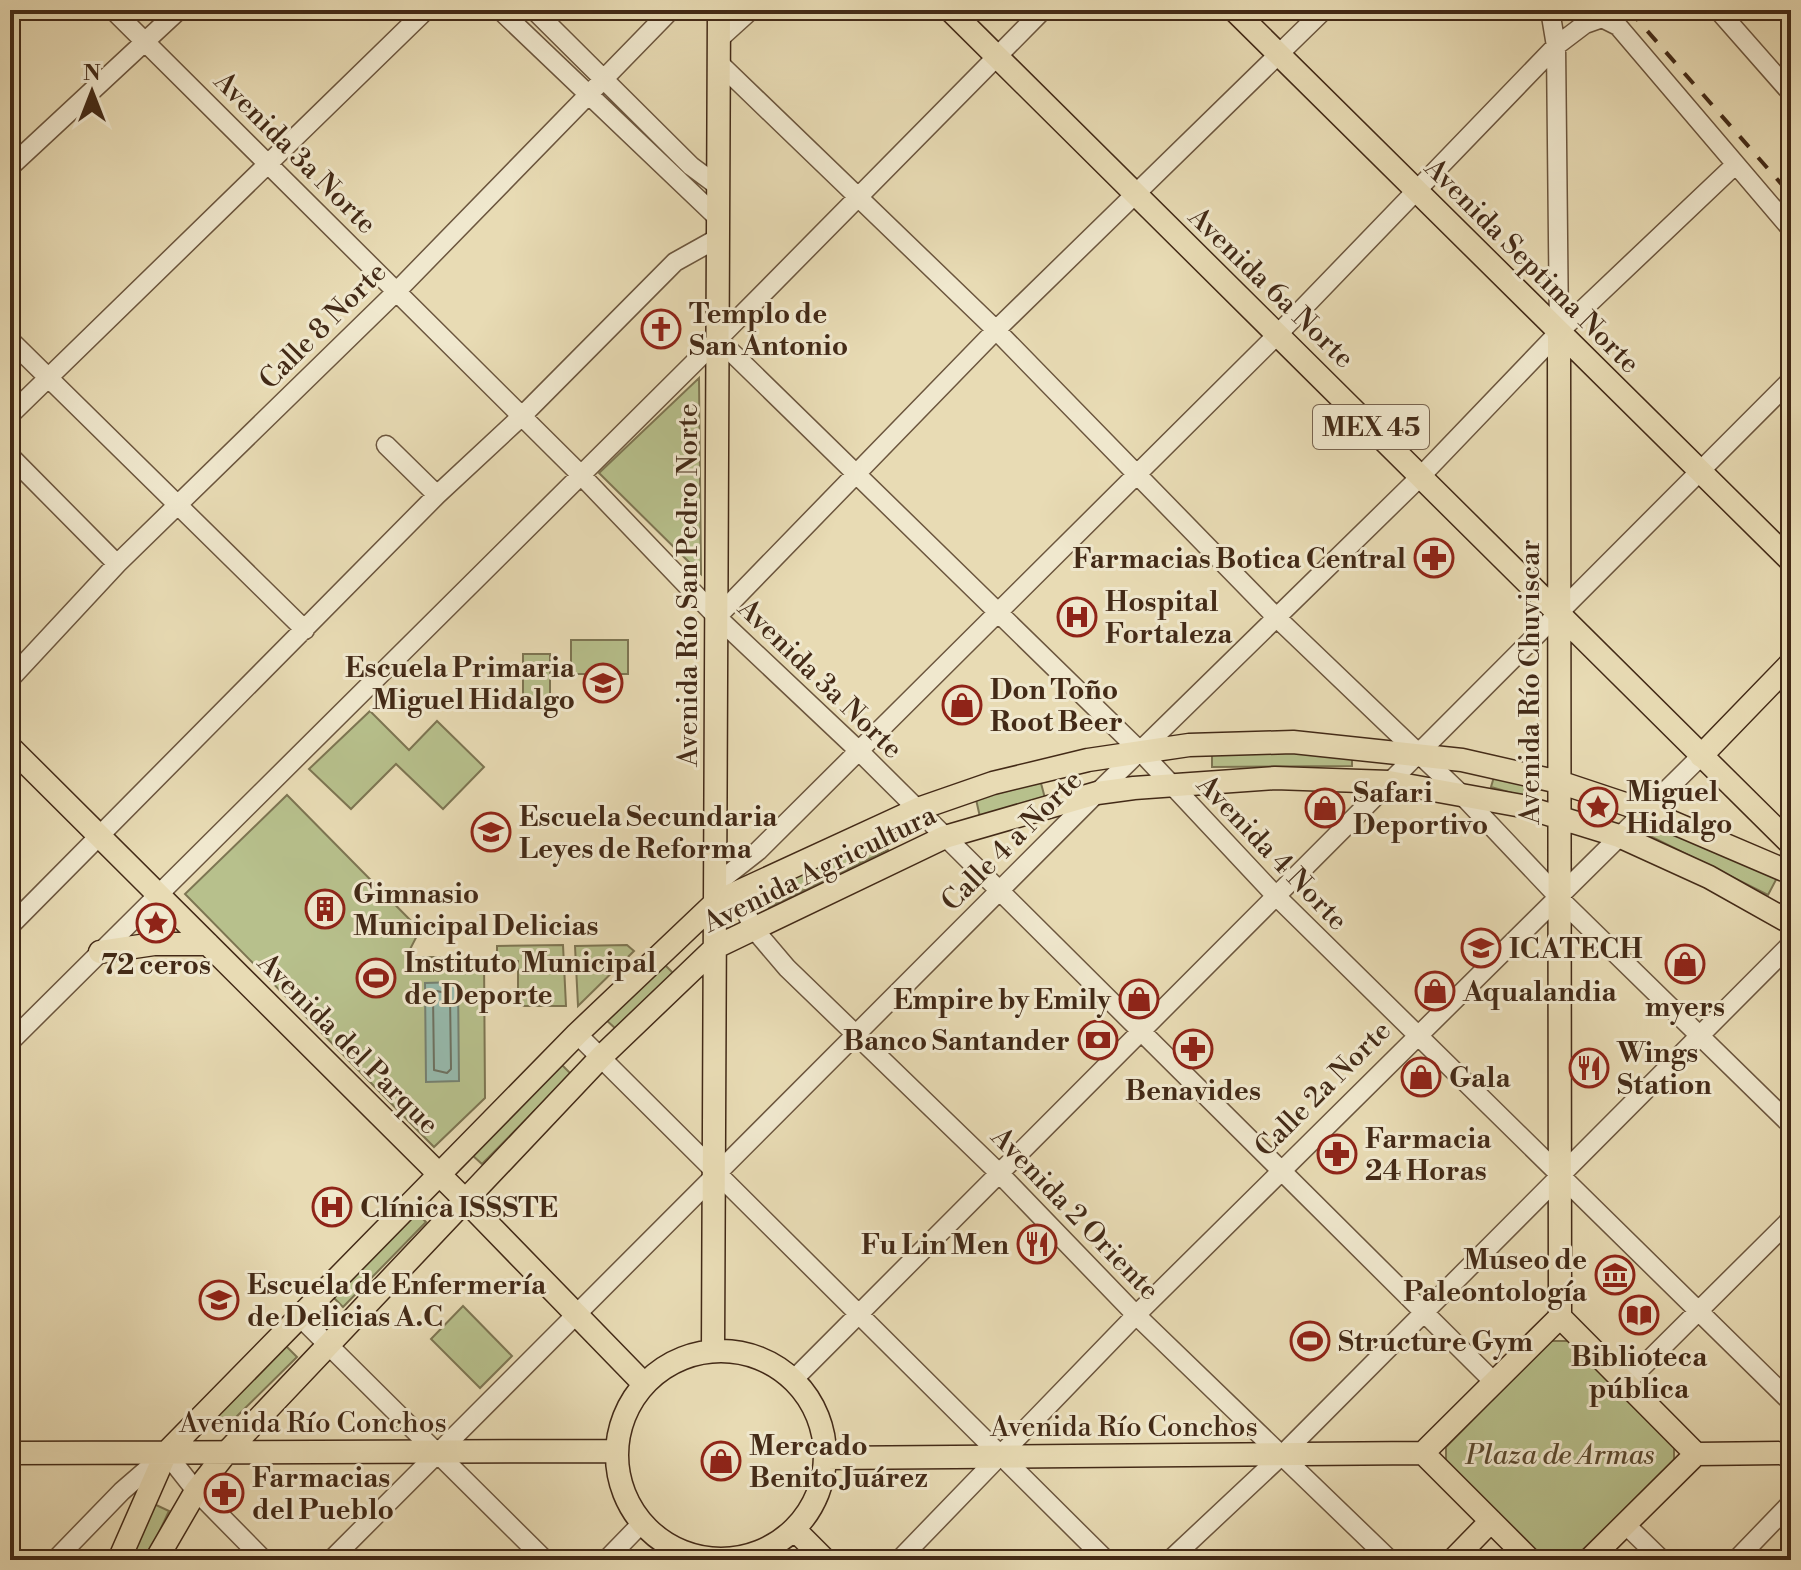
<svg xmlns="http://www.w3.org/2000/svg" width="1801" height="1570" viewBox="0 0 1801 1570" font-family="'Libre Bodoni',serif">
  <style>
    .green { fill: #b7c08c; stroke: #7d7552; stroke-width: 2 }
    .water { fill: #97bbae; stroke: #758172; stroke-width: 2 }
    .lines { fill: none; stroke-linecap: round; stroke-linejoin: round }
    .shore { stroke: #6d7262; stroke-width: 2 }
    .minor-casing { stroke: #6c563e; stroke-width: 21 }
    .major-casing { stroke: #432a17; stroke-width: 25 }
    .minor { stroke: #f0e8ce; stroke-width: 18 }
    .major { stroke: #e8dbb4; stroke-width: 22 }
    .rail { stroke: #432a17; stroke-width: 4; stroke-dasharray: 14 14; stroke-linecap: butt }
    .labels { text-anchor: middle; stroke-width: 6; stroke-linejoin: round; paint-order: stroke }
    .shield { fill: #f0e8ce; stroke: #77634e; stroke-width: 2 }
    .shield-label { font-size: 26px; font-weight: bold; fill: #432a17 }
    .street-label { font-size: 28px; fill: #432a17; stroke: #f0e8ce }
    .poi-label { font-size: 28px; font-weight: bold; fill: #432a17; stroke: #f0e8ce; text-anchor: start }
    .park-label { font-size: 28px; font-style: italic; fill: #5a482e; stroke: #f0e8ce }
  </style>
  <rect width="100%" height="100%" fill="#e8dbb4"/>
  <filter id="stains"><feTurbulence type="fractalNoise" baseFrequency=".0025" numOctaves="4"/><feColorMatrix values="0 0 0 0 .2 0 0 0 0 .09 0 0 0 0 .02 0 0 0 .5 -.17"/></filter>
  <radialGradient id="worn" r=".72"><stop offset=".6" stop-color="#630" stop-opacity="0"/><stop offset="1" stop-color="#630" stop-opacity=".3"/></radialGradient>
  <!-- green -->
  <path class="green" d="M699 378 701 574 599 473Z
    M571 640H628V674H571Z
    M523 654H550V704H523Z
    M370 711 409 750 437 721 484 767 443 809 396 764 351 809 309 769Z
    M1212 751H1352V766L1212 767Z
    M1496 770 1538 782 1533 799 1491 787Z
    M1038 772 1046 802 980 817 975 795Z
    M287 795 420 930 406 957H484L485 1098 434 1147 185 894Z
    M1658 816 1778 876 1768 895 1648 835Z
    M878 828 888 850 769 907 761 890Z
    M563 945 566 1006H518V961H497V946Z
    M627 945 634 951 578 1006 575 946Z
    M657 957 673 973 618 1031 602 1016Z
    M560 1063 571 1074 482 1164 471 1154Z
    M413 1209 426 1222 343 1307 330 1294Z
    M463 1306 512 1356 480 1388 431 1339Z
    M1550 1341H1569L1674 1446V1462L1577 1560H1542L1446 1463V1447Z
    M283 1343 297 1357 227 1426 213 1412Z
    M154 1504 169 1511 146 1560H128Z"/>
  <!-- water -->
  <path class="water" d="M458 982 459 1081 426 1082 425 983Z"/>
  <g class="lines">
    <!-- shore -->
    <path class="shore" d="M437 991 450 994 451 1069 447 1073 434 1070 433 995Z"/>
    <defs>
      <path id="minor" d="M113 10 580 474 717 617 858 750 1494 1382
        M500 10 718 218
        M534 10 691 166 718 186
        M1550 10 1556 46 1559 332
        M1718 10 1791 93
        M719 39 751 10
        M719 63 996 330 1277 618 1461 794 1567 906 1791 1125
        M10 167 179 10
        M718 339 1141 752 1276 896 1791 1402
        M10 340 305 630
        M10 415 426 10
        M386 445 437 495
        M10 456 117 564
        M717 617 996 330 1324 10
        M10 679 117 564 396 292 671 10
        M716 884 758 851 1278 334 1556 46 1585 24 1602 18 1618 26 1791 229
        M738 893 753 928 787 968 998 1172 1136 1315 1390 1560
        M10 926 437 495 522 416 675 262 718 238
        M577 1034 1106 1560
        M10 1042 718 339 1043 10
        M298 1315 545 1560
        M793 1380 1791 380
        M1626 1383 1791 1219
        M1625 1524 1662 1560
        M55 1560 122 1491 166 1453 196 1491 264 1560
        M331 1560 1097 793 1420 477 1559 332 1735 165
        M606 1560 642 1523
        M899 1560 1136 1315 1701 756
        M1170 1560 1282 1455 1791 944
        M1736 1560 1791 1503"/>
      <path id="major" d="M950 10 1791 844
        M1234 10 1791 561
        M1559 332 1560 1317
        M10 747 465 1200 644 1384
        M1701 756 1791 663
        M100 952 154 944H208
        M1560 1317 1696 1454 1589 1560
        M713 1351 719 10
        M617 1455a104 104 0 1 1 208 0a104 104 0 1 1-208 0Z
        M10 1453 616 1451
        M1696 1454 1791 1453
        M825 1458 1423 1453
        M794 1529 825 1560
        M119 1560 166 1453 577 1034 716 902 918 809 993 783 1088 760 1189 745 1293 742 1462 760 1559 782 1646 811 1791 873
        M156 1560 196 1491 226 1453 601 1057 716 947 945 837 1097 793 1134 788 1275 778 1389 782 1522 806 1619 836 1709 877 1791 923
        M1453 1560 1491 1521
        M1530 1560 1423 1453 1560 1317"/>
    </defs>
    <!-- minor casing -->
    <use href="#minor" class="minor-casing"/>
    <!-- major casing -->
    <use href="#major" class="major-casing"/>
    <!-- minor -->
    <use href="#minor" class="minor"/>
    <!-- major -->
    <use href="#major" class="major"/>
    <!-- rail -->
    <path class="rail" d="M1629 10 1791 195"/>
  </g>
  <!-- icons -->
  <defs>
    <symbol id="church-ring" viewBox="-11 -11 22 22"><circle r="9.5" fill="#f0e8ce" stroke="#8f2418" stroke-width="1.5"/><path d="M-1.2-6h2.4v3.5h3.3v2.4h-3.3V6h-2.4V-.1h-3.3v-2.4h3.3Z" fill="#8f2418"/></symbol>
    <symbol id="pharmacy-ring" viewBox="-11 -11 22 22"><circle r="9.5" fill="#f0e8ce" stroke="#8f2418" stroke-width="1.5"/><path d="M-2-6h4v4h4v4h-4v4h-4v-4h-4v-4h4Z" fill="#8f2418"/></symbol>
    <symbol id="hospital-ring" viewBox="-11 -11 22 22"><circle r="9.5" fill="#f0e8ce" stroke="#8f2418" stroke-width="1.5"/><path d="M-5-5h3v3.5h4V-5h3V5h-3V1.5h-4V5h-3Z" fill="#8f2418"/></symbol>
    <symbol id="school-ring" viewBox="-11 -11 22 22"><circle r="9.5" fill="#f0e8ce" stroke="#8f2418" stroke-width="1.5"/><path d="M0-5L7-2L0 1L-7-2ZM-4 1L0 2.5L4 1V4Q0 6-4 4Z" fill="#8f2418"/></symbol>
    <symbol id="shop-ring" viewBox="-11 -11 22 22"><circle r="9.5" fill="#f0e8ce" stroke="#8f2418" stroke-width="1.5"/><path d="M-5-2.5h2.3a2.7 3.5 0 0 1 5.4 0H5L5.5 6h-11ZM-1.5-2.5h3a1.5 2.3 0 0 0-3 0Z" fill="#8f2418"/></symbol>
    <symbol id="sight-ring" viewBox="-11 -11 22 22"><circle r="9.5" fill="#f0e8ce" stroke="#8f2418" stroke-width="1.5"/><path d="M0-6L1.8-2.2L6-1.7L2.9 1.2L3.7 5.4L0 3.3L-3.7 5.4L-2.9 1.2L-6-1.7L-1.8-2.2Z" fill="#8f2418"/></symbol>
    <symbol id="building-ring" viewBox="-11 -11 22 22"><circle r="9.5" fill="#f0e8ce" stroke="#8f2418" stroke-width="1.5"/><path d="M-4-6H4V6H1V3H-1V6H-4ZM-2.5-4.3h1.7v1.8h-1.7ZM.8-4.3h1.7v1.8H.8ZM-2.5-1h1.7V.8h-1.7ZM.8-1h1.7V.8H.8Z" fill="#8f2418"/></symbol>
    <symbol id="stadium-ring" viewBox="-11 -11 22 22"><circle r="9.5" fill="#f0e8ce" stroke="#8f2418" stroke-width="1.5"/><path d="M0-5a6.5 5 0 1 0 0 10a6.5 5 0 1 0 0-10ZM-3.5-1.8h7v3.6h-7Z" fill="#8f2418"/></symbol>
    <symbol id="bank-ring" viewBox="-11 -11 22 22"><circle r="9.5" fill="#f0e8ce" stroke="#8f2418" stroke-width="1.5"/><path d="M-6-4H6V4H-6ZM0-2.3a2.3 2.3 0 1 0 0 4.6a2.3 2.3 0 1 0 0-4.6Z" fill="#8f2418"/></symbol>
    <symbol id="restaurant-ring" viewBox="-11 -11 22 22"><circle r="9.5" fill="#f0e8ce" stroke="#8f2418" stroke-width="1.5"/><path d="M-5-6h1v4h1v-4h1v4h1v-4h1v5L-1.5 .5V6h-2V.5L-5-1ZM5-6V6H3V1.5H1.5Q1.5-4 5-6Z" fill="#8f2418"/></symbol>
    <symbol id="museum-ring" viewBox="-11 -11 22 22"><circle r="9.5" fill="#f0e8ce" stroke="#8f2418" stroke-width="1.5"/><path d="M0-6L6-3V-2H-6V-3ZM-5-1h2V3h-2ZM-1-1h2V3h-2ZM3-1h2V3H3ZM-6 4H6V6H-6Z" fill="#8f2418"/></symbol>
    <symbol id="university-ring" viewBox="-11 -11 22 22"><circle r="9.5" fill="#f0e8ce" stroke="#8f2418" stroke-width="1.5"/><path d="M0-5L7-2L0 1L-7-2ZM-4 1L0 2.5L4 1V4Q0 6-4 4Z" fill="#8f2418"/></symbol>
    <symbol id="library-ring" viewBox="-11 -11 22 22"><circle r="9.5" fill="#f0e8ce" stroke="#8f2418" stroke-width="1.5"/><path d="M-6-4Q-3-5.5-.7-3.5V5Q-3 3-6 4ZM6-4Q3-5.5 .7-3.5V5Q3 3 6 4Z" fill="#8f2418"/></symbol>
  </defs>
  <g fill-rule="evenodd">
    <use href="#church-ring" x="639" y="307" width="44" height="44"/>
    <use href="#pharmacy-ring" x="1412" y="536" width="44" height="44"/>
    <use href="#hospital-ring" x="1055" y="595" width="44" height="44"/>
    <use href="#school-ring" x="581" y="661" width="44" height="44"/>
    <use href="#shop-ring" x="940" y="683" width="44" height="44"/>
    <use href="#sight-ring" x="1576" y="785" width="44" height="44"/>
    <use href="#shop-ring" x="1303" y="786" width="44" height="44"/>
    <use href="#school-ring" x="469" y="810" width="44" height="44"/>
    <use href="#building-ring" x="303" y="887" width="44" height="44"/>
    <use href="#sight-ring" x="134" y="901" width="44" height="44"/>
    <use href="#school-ring" x="1459" y="926" width="44" height="44"/>
    <use href="#shop-ring" x="1663" y="942" width="44" height="44"/>
    <use href="#stadium-ring" x="354" y="956" width="44" height="44"/>
    <use href="#shop-ring" x="1413" y="969" width="44" height="44"/>
    <use href="#shop-ring" x="1117" y="977" width="44" height="44"/>
    <use href="#bank-ring" x="1076" y="1018" width="44" height="44"/>
    <use href="#pharmacy-ring" x="1171" y="1027" width="44" height="44"/>
    <use href="#restaurant-ring" x="1567" y="1046" width="44" height="44"/>
    <use href="#shop-ring" x="1399" y="1055" width="44" height="44"/>
    <use href="#pharmacy-ring" x="1315" y="1132" width="44" height="44"/>
    <use href="#hospital-ring" x="310" y="1185" width="44" height="44"/>
    <use href="#restaurant-ring" x="1015" y="1222" width="44" height="44"/>
    <use href="#museum-ring" x="1593" y="1253" width="44" height="44"/>
    <use href="#university-ring" x="197" y="1278" width="44" height="44"/>
    <use href="#library-ring" x="1617" y="1293" width="44" height="44"/>
    <use href="#stadium-ring" x="1288" y="1319" width="44" height="44"/>
    <use href="#shop-ring" x="699" y="1439" width="44" height="44"/>
    <use href="#pharmacy-ring" x="202" y="1471" width="44" height="44"/>
  </g>
  <g class="labels">
    <!-- shield labels -->
    <rect class="shield" x="1313" y="405" width="116" height="44" rx="6"/>
    <g class="shield-label">
      <text x="1371" y="436">MEX 45</text>
    </g>
    <!-- street labels -->
    <g class="street-label">
      <text transform="translate(296 152) rotate(45)" y="10">Avenida 3a Norte</text>
      <text transform="translate(1533 265) rotate(45)" y="10">Avenida Septima Norte</text>
      <text transform="translate(1272 287) rotate(44)" y="10">Avenida 6a Norte</text>
      <text transform="translate(322 325) rotate(-45)" y="10">Calle 8 Norte</text>
      <text transform="translate(687 585) rotate(-90)" y="10">Avenida Río San Pedro Norte</text>
      <text transform="translate(821 678) rotate(44)" y="10">Avenida 3a Norte</text>
      <text transform="translate(1529 682) rotate(-90)" y="10">Avenida Río Chuviscar</text>
      <text transform="translate(1011 840) rotate(-45)" y="10">Calle 4 a Norte</text>
      <text transform="translate(1273 852) rotate(46)" y="10">Avenida 4 Norte</text>
      <text transform="translate(819 868) rotate(-26)" y="10">Avenida Agricultura</text>
      <text transform="translate(349 1043) rotate(45)" y="10">Avenida del Parque</text>
      <text transform="translate(1322 1088) rotate(-45)" y="10">Calle 2a Norte</text>
      <text transform="translate(1076 1213) rotate(46)" y="10">Avenida 2 Oriente</text>
      <text x="313" y="1432">Avenida Río Conchos</text>
      <text x="1124" y="1436">Avenida Río Conchos</text>
    </g>
    <!-- poi labels -->
    <g class="poi-label">
      <text x="689" y="323">Templo de<tspan x="689" dy="32">San Antonio</tspan></text>
      <text x="1406" y="568" text-anchor="end">Farmacias Botica Central</text>
      <text x="1105" y="611">Hospital<tspan x="1105" dy="32">Fortaleza</tspan></text>
      <text x="575" y="677" text-anchor="end">Escuela Primaria<tspan x="575" dy="32">Miguel Hidalgo</tspan></text>
      <text x="990" y="699">Don Toño<tspan x="990" dy="32">Root Beer</tspan></text>
      <text x="1626" y="801">Miguel<tspan x="1626" dy="32">Hidalgo</tspan></text>
      <text x="1353" y="802">Safari<tspan x="1353" dy="32">Deportivo</tspan></text>
      <text x="519" y="826">Escuela Secundaria<tspan x="519" dy="32">Leyes de Reforma</tspan></text>
      <text x="353" y="903">Gimnasio<tspan x="353" dy="32">Municipal Delicias</tspan></text>
      <text x="1509" y="958">ICATECH</text>
      <text x="404" y="972">Instituto Municipal<tspan x="404" dy="32">de Deporte</tspan></text>
      <text x="156" y="974" text-anchor="middle">72 ceros</text>
      <text x="1463" y="1001">Aqualandia</text>
      <text x="1111" y="1009" text-anchor="end">Empire by Emily</text>
      <text x="1685" y="1016" text-anchor="middle">myers</text>
      <text x="1070" y="1050" text-anchor="end">Banco Santander</text>
      <text x="1617" y="1062">Wings<tspan x="1617" dy="32">Station</tspan></text>
      <text x="1449" y="1087">Gala</text>
      <text x="1193" y="1100" text-anchor="middle">Benavides</text>
      <text x="1365" y="1148">Farmacia<tspan x="1365" dy="32">24 Horas</tspan></text>
      <text x="360" y="1217">Clínica ISSSTE</text>
      <text x="1009" y="1254" text-anchor="end">Fu Lin Men</text>
      <text x="1587" y="1269" text-anchor="end">Museo de<tspan x="1587" dy="32">Paleontología</tspan></text>
      <text x="247" y="1294">Escuela de Enfermería<tspan x="247" dy="32">de Delicias A.C</tspan></text>
      <text x="1338" y="1351">Structure Gym</text>
      <text x="1639" y="1366" text-anchor="middle">Biblioteca<tspan x="1639" dy="32">pública</tspan></text>
      <text x="749" y="1455">Mercado<tspan x="749" dy="32">Benito Juárez</tspan></text>
      <text x="252" y="1487">Farmacias<tspan x="252" dy="32">del Pueblo</tspan></text>
    </g>
    <!-- park labels -->
    <g class="park-label">
      <text x="1560" y="1464">Plaza de Armas</text>
    </g>
  </g>
  <!-- margin -->
  <rect width="1801" height="1570" fill="none" stroke="#e8dbb4" stroke-width="40"/>
  <rect x="12" y="12" width="1777" height="1546" fill="none" stroke="#432a17" stroke-width="4"/>
  <rect x="20" y="20" width="1761" height="1530" fill="none" stroke="#432a17" stroke-width="2"/>
  <!-- north arrow -->
  <g transform="translate(92 92)" stroke="#f0e8ce" stroke-width="6" paint-order="stroke">
  <path d="M0-6L14 30L0 20L-14 30Z" fill="#432a17"/>
  <text y="-12" font-size="22" font-weight="bold" text-anchor="middle" fill="#432a17">N</text>
  </g>
  <rect width="100%" height="100%" filter="url(#stains)"/>
  <rect width="100%" height="100%" fill="url(#worn)"/>
</svg>
